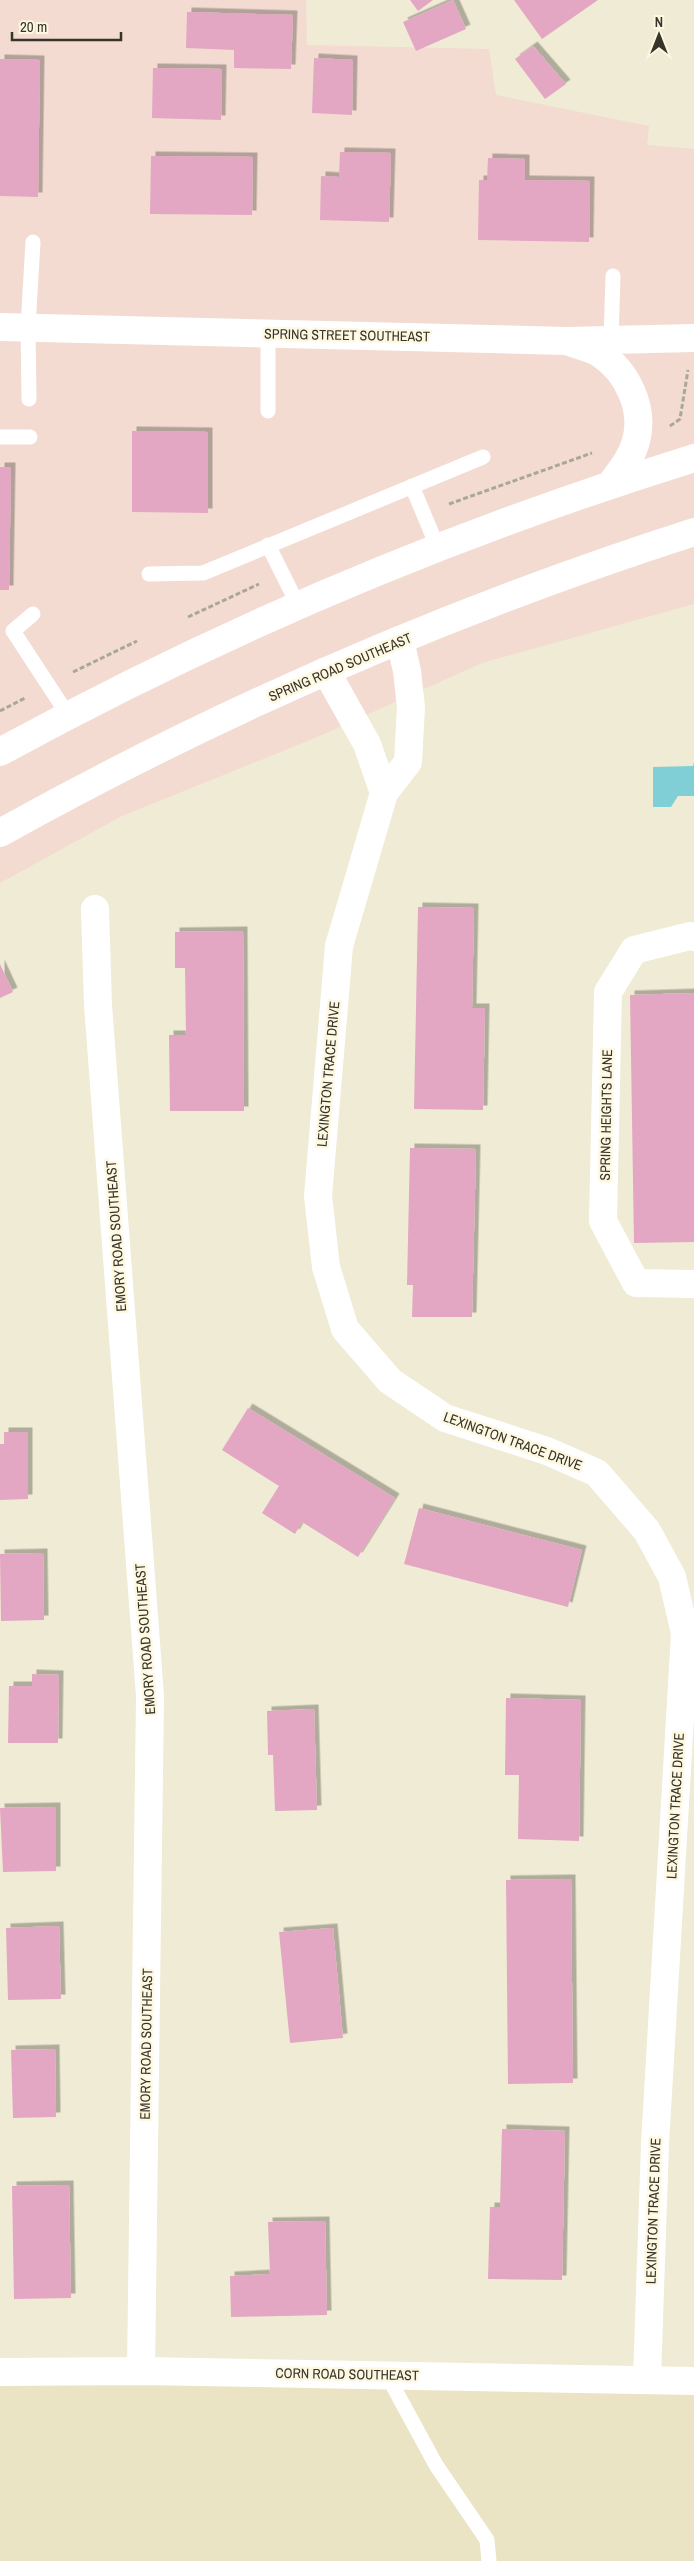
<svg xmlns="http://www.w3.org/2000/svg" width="694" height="2561" viewBox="0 0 694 2561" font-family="'Archivo Narrow',sans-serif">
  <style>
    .commercial { fill: #f3dbd1 }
    .built { fill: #eae3c4 }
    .water { fill: #80cfd7 }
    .building { fill: #e3a7c4; filter: url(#shadow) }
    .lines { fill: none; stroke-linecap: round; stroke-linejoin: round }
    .path { stroke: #aba795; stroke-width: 3; stroke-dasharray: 5 2.5; stroke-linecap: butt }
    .service { stroke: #fff; stroke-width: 15 }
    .minor { stroke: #fff; stroke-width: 28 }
    .tertiary { stroke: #fff; stroke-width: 28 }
    .secondary { stroke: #fff; stroke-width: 28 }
    .labels { text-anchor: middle; stroke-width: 5; stroke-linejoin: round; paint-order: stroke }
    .street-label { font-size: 14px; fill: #36342b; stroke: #fef8e1 }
  </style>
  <defs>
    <filter id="shadow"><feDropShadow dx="4.5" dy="-4.5" stdDeviation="0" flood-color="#0004"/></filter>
  </defs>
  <rect width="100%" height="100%" fill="#f0ebd4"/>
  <!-- commercial -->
  <path class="commercial" d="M0 0H306L307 45 489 49 496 95 649 126 647 145 694 149V604L482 663 315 738 122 816 0 883Z"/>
  <!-- built -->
  <path class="built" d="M0 2359 421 2362 434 2376 694 2383V2561H0Z"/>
  <!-- water -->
  <path class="water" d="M694 762V796H678L671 807H653V767L693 766Z"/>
  <!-- building -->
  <path class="building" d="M410 0H433L418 11Z
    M453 0 466 29 416 51 403 22Z
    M514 0H598L542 39Z
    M187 12 293 15 291 69 234 68V50L186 48Z
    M533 46 566 84 545 99 515 59Z
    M314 58 353 60 352 115 312 113Z
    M0 59 40 60 38 197 0 196Z
    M153 68 222 69 221 120 152 118Z
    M340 152 391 153 389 222 320 220 321 176 339 177Z
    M151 156 253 157 252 215 150 214Z
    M488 158 525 159V180L590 181 589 242 478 240 479 180H487Z
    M132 431 208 432V513L132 512Z
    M0 467H11L9 590H0Z
    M418 907 474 908 472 1008H485L483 1110 414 1109Z
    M243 931 244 1111H170L169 1035H186L185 968H175V932Z
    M0 964 13 992 0 998Z
    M694 993V1242L634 1243 630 995Z
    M410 1148 476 1149 472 1317H412L413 1285H407Z
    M248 1408 395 1498 358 1557 302 1522 295 1534 262 1513 279 1486 222 1450Z
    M4 1432H28V1499L0 1500V1444H4Z
    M419 1508 582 1550 568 1607 404 1564Z
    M43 1553 44 1620 1 1621 0 1554Z
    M32 1674 59 1675 58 1743H8L9 1686H32Z
    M506 1698 581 1700 579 1841 518 1839 519 1775H505Z
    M314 1709 317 1810 275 1811 273 1755H268L267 1711Z
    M56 1807V1871L3 1872 0 1808Z
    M571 1879 573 2083 508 2084 506 1880Z
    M59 1926 61 1999 8 2000 6 1928Z
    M333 1928 343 2038 290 2043 279 1932Z
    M55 2049 56 2117 13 2118 11 2050Z
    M502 2129 565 2131 562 2280 488 2279 490 2207H500Z
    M69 2185 71 2298 14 2299 12 2186Z
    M325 2221 327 2315 231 2317 230 2276 270 2274 268 2222Z"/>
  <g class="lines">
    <!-- path -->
    <path class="path" d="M670 426 680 419 688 370
      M449 504 592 453
      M188 617 259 584
      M73 672 137 641
      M0 711 25 698"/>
    <!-- service -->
    <path class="service" d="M611 339 613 276
      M29 399 28 327 33 242
      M268 411V333
      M0 437H30
      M412 486 437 546
      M268 545 298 605
      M149 574 203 573 483 457
      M33 614 13 631 68 715
      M387 2375 436 2465 487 2540 489 2561"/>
    <!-- minor -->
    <path class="minor" d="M400 640 407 671 411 707 408 762 384 793 339 946 318 1196 326 1267 345 1329 390 1381 445 1418 547 1451 597 1473 647 1531 672 1577 685 1633 655 2144 647 2378
      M326 671 367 744 384 793
      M95 909 98 1005 150 1696 141 2371
      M694 937 690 936 634 950 608 992 603 1221 636 1283 694 1284
      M0 2372 141 2371 694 2381"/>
    <!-- tertiary -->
    <path class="tertiary" d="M0 327 567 341 694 338"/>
    <!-- secondary -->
    <path class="secondary" d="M567 341C577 345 590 348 599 353 627 371 645 408 636 441 632 457 621 470 611 484
      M0 752C221 631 453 533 694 458
      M0 833C221 710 454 609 694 532"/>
  </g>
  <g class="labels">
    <!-- street labels -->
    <g class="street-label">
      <text transform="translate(347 335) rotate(1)" y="5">SPRING STREET SOUTHEAST</text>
      <text transform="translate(340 667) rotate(-23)" y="5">SPRING ROAD SOUTHEAST</text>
      <text transform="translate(328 1074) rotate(-85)" y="5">LEXINGTON TRACE DRIVE</text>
      <text transform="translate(606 1115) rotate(-89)" y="5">SPRING HEIGHTS LANE</text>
      <text transform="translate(116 1236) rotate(-94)" y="5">EMORY ROAD SOUTHEAST</text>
      <text transform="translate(513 1441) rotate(20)" y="5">LEXINGTON TRACE DRIVE</text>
      <text transform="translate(145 1639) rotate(-94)" y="5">EMORY ROAD SOUTHEAST</text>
      <text transform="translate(675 1806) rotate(-87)" y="5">LEXINGTON TRACE DRIVE</text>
      <text transform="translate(146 2044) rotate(-89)" y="5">EMORY ROAD SOUTHEAST</text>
      <text transform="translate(653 2211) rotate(-88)" y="5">LEXINGTON TRACE DRIVE</text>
      <text transform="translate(347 2374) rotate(1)" y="5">CORN ROAD SOUTHEAST</text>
    </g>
  </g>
  <!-- north arrow -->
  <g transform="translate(659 35)" stroke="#fef8e1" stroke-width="4" paint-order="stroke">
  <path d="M0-4L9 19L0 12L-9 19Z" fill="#36342b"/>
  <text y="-8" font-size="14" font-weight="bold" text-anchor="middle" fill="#36342b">N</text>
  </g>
  <!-- scale -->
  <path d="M12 32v8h109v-8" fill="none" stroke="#36342b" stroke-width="2.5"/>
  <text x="20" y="32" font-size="15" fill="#36342b" stroke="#fef8e1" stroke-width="4" paint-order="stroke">20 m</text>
</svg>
